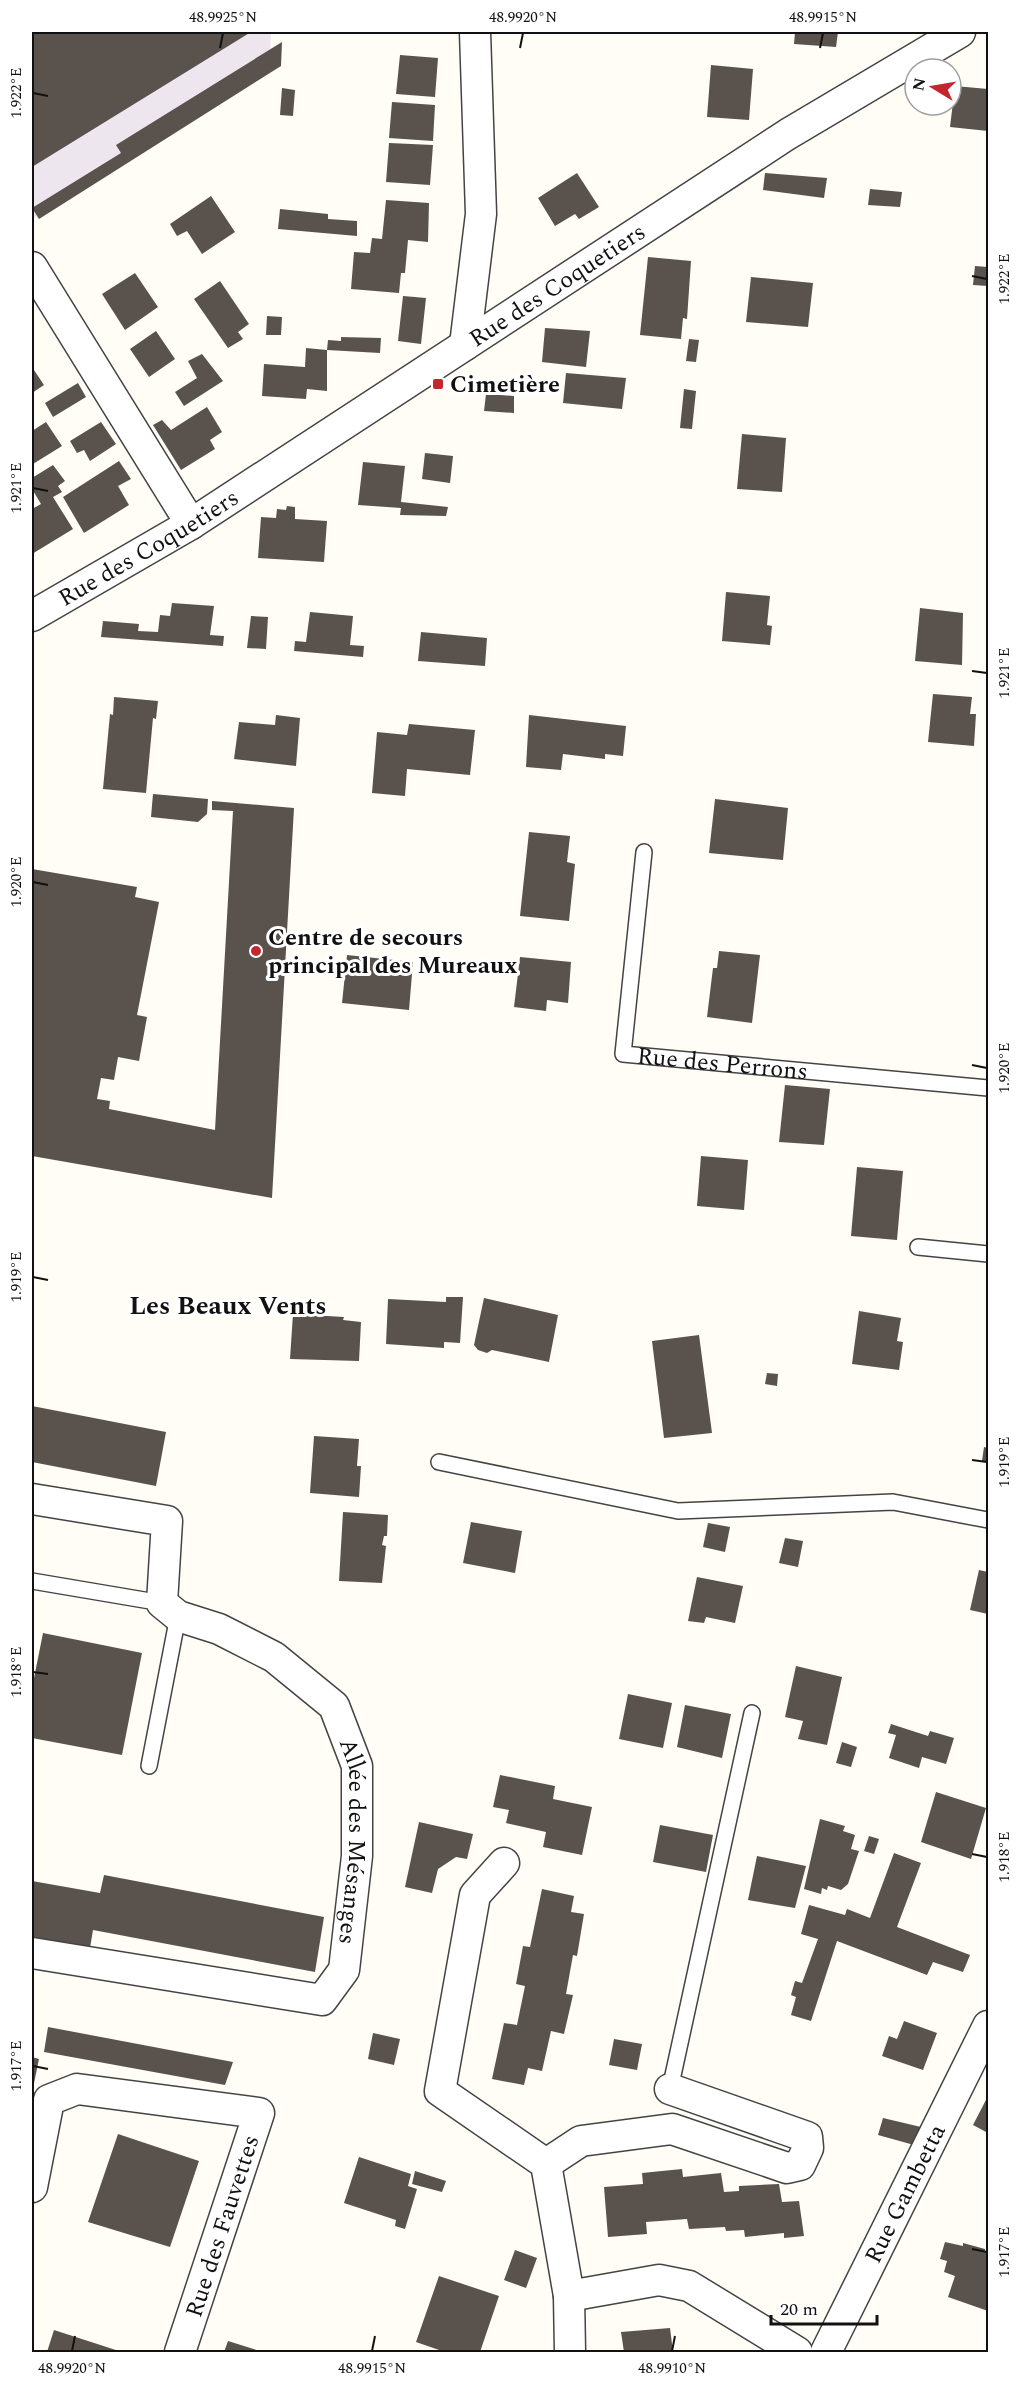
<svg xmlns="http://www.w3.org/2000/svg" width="1020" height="2384" viewBox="0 0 1020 2384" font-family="Spectral,serif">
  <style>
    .industrial { fill: #eee6ef }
    .building { fill: #5a524d }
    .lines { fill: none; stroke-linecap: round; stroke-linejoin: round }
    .service-casing { stroke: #444; stroke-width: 18 }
    .minor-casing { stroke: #444; stroke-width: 33 }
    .service { stroke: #fff; stroke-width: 15 }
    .minor { stroke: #fff; stroke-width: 30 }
    .ticks { fill: none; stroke: #111; stroke-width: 2 }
    .poi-dot { fill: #c4262e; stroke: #fff; stroke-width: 2 }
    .labels { text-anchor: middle; stroke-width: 6; stroke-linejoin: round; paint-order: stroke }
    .street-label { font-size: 24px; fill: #111; stroke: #fff }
    .poi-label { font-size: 24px; font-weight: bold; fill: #111; stroke: #fff; text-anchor: start }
    .neighbourhood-label { font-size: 26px; font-weight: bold; fill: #111; stroke: #fff }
    .neatline { fill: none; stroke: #111; stroke-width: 2 }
    .ticks-label { font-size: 15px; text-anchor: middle; fill: #111 }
  </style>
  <rect width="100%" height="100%" fill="#fffdf5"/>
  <!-- industrial -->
  <path class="industrial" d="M32 32H271L270 59 32 219Z"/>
  <!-- building -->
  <path class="building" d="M32 32H251L32 167Z
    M795 32H838L836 47 794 44Z
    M282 42 281 66 39 219 32 208 121 153 116 145Z
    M400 55 438 58 435 97 396 94Z
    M711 65 753 69 749 120 707 117Z
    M955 86 988 89V131L950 127Z
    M282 88 295 90 293 116 280 115Z
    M392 102 435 105 433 141 389 138Z
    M389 143 433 145 430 185 386 182Z
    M577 173 599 207 579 219 575 214 555 226 538 198Z
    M765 173 827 178 824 198 763 190Z
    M870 189 902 192 900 207 868 205Z
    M211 196 235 232 202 254 187 231 177 236 170 224Z
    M386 200 429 203 428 242 408 240 405 273H401L399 293 351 289 354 252 370 253 372 238 382 239Z
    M280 209 328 214V219L357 221V236L278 229Z
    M648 257 691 261 687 319 683 318 681 339 640 335Z
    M975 266 988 267V286L973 285Z
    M135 273 158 307 125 330 102 294Z
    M751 277 813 283 808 327 746 322Z
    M220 281 249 324 238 332 243 339 228 348 194 299Z
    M403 296 426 298 421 344 398 341Z
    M267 316 282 317 281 335H266Z
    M545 328 590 331 586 367 542 362Z
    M156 331 175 359 149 377 130 349Z
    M341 337 381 338 380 353 327 350 328 340 341 341Z
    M689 339 699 340 696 362 686 361Z
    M306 348 327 350V391L307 389 306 399 262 396 264 364 305 367Z
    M202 354 223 381 184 406 175 392 197 378 188 361Z
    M32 367 44 385 32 393Z
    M566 373 626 378 622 409 563 403Z
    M78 383 86 397 53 417 45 403Z
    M684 389 696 391 692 429 680 428Z
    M486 394 514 396V413L484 411Z
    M207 407 222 432 210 440 215 449 181 470 153 425 162 420 171 430Z
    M46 422 62 446 33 464 32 431Z
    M101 422 116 444 90 461 84 450 77 453 70 441Z
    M742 434 786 438 782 492 737 489Z
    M425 453 453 456 450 483 422 479Z
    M119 461 131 479 118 486 129 505 84 533 63 497Z
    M363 462 405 466 401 502 448 507 446 516 400 515 401 508 358 505Z
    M53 465 65 481 58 486 62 492 53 497 73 529 32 554V509L41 504 32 489V478Z
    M287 506 295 507V519L327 521 324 562 258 558 261 517 276 518 277 509 286 510Z
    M726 592 770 596 767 625 772 626 770 645 722 641Z
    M172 603 214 606 210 635 224 636 223 646 101 637 103 621 139 624 138 631 158 632 160 615 170 616Z
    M920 608 963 613 962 665 915 661Z
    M310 612 353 616 350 645 364 646 363 657 294 651 295 641 306 642Z
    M251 616 268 617 266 649 247 648Z
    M421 632 487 638 485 666 418 661Z
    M933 694 972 697 970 714H976L974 746 928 742Z
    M114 697 158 701 156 719 153 718 146 793 103 789 110 714 113 715Z
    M276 715 300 718 296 766 234 759 239 722 275 725Z
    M529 715 626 726 623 756 605 754V759L563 754 561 770 526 767Z
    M409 724 475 730 470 775 407 769 405 796 372 793 377 732 407 735Z
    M153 794 208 799 207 814 198 822 151 817Z
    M715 799 788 808 783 860 709 853Z
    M212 801 294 808 272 1198 32 1156V869L137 887 135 897 159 902 137 1015 147 1017 139 1061 118 1057 114 1080 101 1078 97 1099 110 1101 109 1109 215 1130 233 811 212 810Z
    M529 832 570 836 567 862 575 864 569 921 520 916Z
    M719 951 760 955 752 1023 707 1017 713 968H717Z
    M347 955 413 962 409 1010 342 1003Z
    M520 957 571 962 568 1003 547 1000 546 1011 514 1007Z
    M785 1085 830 1089 824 1145 779 1142Z
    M701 1156 748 1160 744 1210 697 1206Z
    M857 1167 903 1171 897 1240 851 1236Z
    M446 1297H463L460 1343 444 1342V1348L386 1344 388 1299 446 1302Z
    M484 1298 558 1315 549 1362 492 1350 487 1353 478 1350 474 1345Z
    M859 1311 901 1318 897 1341 903 1342 899 1370 852 1364Z
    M293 1314 344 1317 343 1320 361 1322 359 1361 290 1359Z
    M699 1335 712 1433 664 1438 652 1341Z
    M767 1373 778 1374 777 1386 765 1384Z
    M32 1406 166 1432 156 1486 32 1462Z
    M314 1436 359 1439 357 1466H361L359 1497 310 1493Z
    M984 1447 988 1448V1462L982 1461Z
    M343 1512 388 1515 387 1536H384L382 1545 386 1546 382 1583 339 1581Z
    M471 1522 522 1531 515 1573 463 1563Z
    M708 1523 730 1527 725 1552 703 1547Z
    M785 1538 803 1541 798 1567 779 1563Z
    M979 1570 988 1572V1614L970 1610Z
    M697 1577 743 1586 735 1623 706 1617 704 1623 688 1621Z
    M43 1633 142 1653 122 1755 32 1738V1688Z
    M796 1666 842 1677 827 1745 798 1739 803 1721 785 1717Z
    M628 1694 672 1703 663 1748 619 1739Z
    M685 1705 731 1714 722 1758 677 1747Z
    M891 1724 928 1736 930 1731 954 1738 946 1764 922 1757 919 1768 889 1758 896 1735 888 1733Z
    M842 1742 857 1747 851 1767 836 1763Z
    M500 1775 555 1786 553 1799 592 1807 582 1855 543 1847 546 1832 506 1823 509 1810 493 1807Z
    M936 1792 986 1808 971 1859 921 1842Z
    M820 1819 845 1826 843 1831 855 1835 851 1849 859 1851 848 1884 841 1890 828 1886 827 1890 822 1888 821 1894 804 1889Z
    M419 1822 473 1834 467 1859 456 1857 438 1869 432 1893 405 1887Z
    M660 1825 713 1835 706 1872 653 1862Z
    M869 1836 879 1839 874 1854 864 1851Z
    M894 1853 921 1863 897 1927 970 1955 963 1972 933 1962 927 1975 837 1941 811 2021 791 2015 796 1997 791 1995 795 1981 802 1983 818 1939 801 1934 809 1905 845 1915 847 1909 870 1918Z
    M757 1856 806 1866 795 1908 748 1900Z
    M104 1875 324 1917 315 1972 93 1930 90 1948 32 1937V1881L100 1893Z
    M542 1889 574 1896 571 1912 584 1914 577 1956 573 1955 566 1994 573 1995 564 2034 551 2031 542 2071 528 2068 524 2085 492 2079 504 2023 517 2025 525 1986 516 1984 523 1946 530 1947Z
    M904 2021 937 2033 923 2070 882 2056 889 2036 897 2039Z
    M48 2027 233 2062 225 2085 44 2052Z
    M373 2033 400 2039 394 2065 368 2059Z
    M614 2039 642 2044 637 2070 609 2065Z
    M32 2057 39 2059 33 2088H32Z
    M988 2096V2133L973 2125Z
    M883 2118 921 2127 914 2145 878 2135Z
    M118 2134 199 2161 170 2247 88 2222Z
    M359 2157 411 2174 408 2186 417 2189 405 2229 395 2226 396 2220 344 2203Z
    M682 2169 683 2177 721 2173 724 2192 739 2191V2186L779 2184 782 2202 799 2201 804 2236 784 2238V2233L745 2237 744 2230 726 2231 725 2227 689 2229 687 2219 646 2222 647 2234 608 2237 604 2187 643 2184 642 2173Z
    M415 2171 446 2181 442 2192 412 2184Z
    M945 2242 963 2246V2243L985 2249V2252L988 2253V2311L948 2297 955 2276 944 2272 947 2261 940 2259Z
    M515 2250 537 2258 526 2288 504 2280Z
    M439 2276 499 2296 480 2352H445L416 2342Z
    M670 2328 673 2352H624L621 2332Z
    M54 2330 122 2352H47Z
    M228 2341 263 2352H224Z"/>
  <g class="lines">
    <defs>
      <g id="service">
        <path id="s1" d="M644 852 623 1054 988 1088"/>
        <path d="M918 1247 988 1254"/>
        <path d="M439 1462 678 1511 893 1502 988 1520"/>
        <path d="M32 1581 162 1603"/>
        <path d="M149 1766 178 1616"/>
        <path d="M670 2089 752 1713"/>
      </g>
      <g id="minor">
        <path d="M32 267 191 524"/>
        <path d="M465 345 481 214 475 32"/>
        <path id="s2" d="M32 616 191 524 788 134 960 32"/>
        <path id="s3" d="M32 1499 167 1521 162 1603 178 1616 219 1629 274 1657 334 1706 357 1766V1856L344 1970 322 2000 32 1953"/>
        <path d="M504 1863 475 1895 440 2091 546 2164 569 2296 659 2280 689 2286 797 2352"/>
        <path d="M546 2164 581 2141 672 2129 787 2168 800 2165 808 2148 807 2137 670 2089"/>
        <path d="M32 2187 49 2100 77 2089 259 2113 180 2352"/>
        <path d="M569 2296 570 2352"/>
        <path id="s4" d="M826 2352 988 2026"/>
      </g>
    </defs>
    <!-- service casing -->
    <use href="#service" class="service-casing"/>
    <!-- minor casing -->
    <use href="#minor" class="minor-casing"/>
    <!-- service -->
    <use href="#service" class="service"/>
    <!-- minor -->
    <use href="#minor" class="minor"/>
  </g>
  <!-- ticks -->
  <path class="ticks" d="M220 48 223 33M520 48 523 33M820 48 823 33M33 93 48 96M972 276 987 279M33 488 48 491M972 671 987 673M33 882 48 885M972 1065 987 1068M33 1277 48 1280M972 1460 987 1462M33 1672 48 1674M972 1854 987 1857M33 2066 48 2069M972 2249 987 2252M72 2351 75 2336M372 2351 375 2336M672 2351 675 2336"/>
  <!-- markers -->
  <g class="poi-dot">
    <rect x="432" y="378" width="12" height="12" rx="3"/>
    <circle cx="256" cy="951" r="6"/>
  </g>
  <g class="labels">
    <!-- street labels -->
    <g class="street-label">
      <text dy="8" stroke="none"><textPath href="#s2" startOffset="621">Rue des Coquetiers</textPath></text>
      <text dy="8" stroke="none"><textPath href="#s2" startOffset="135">Rue des Coquetiers</textPath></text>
      <text dy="8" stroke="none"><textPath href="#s1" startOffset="303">Rue des Perrons</textPath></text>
      <text dy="8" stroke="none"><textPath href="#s3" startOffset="561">Allée des Mésanges</textPath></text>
      <text dy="8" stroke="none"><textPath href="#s4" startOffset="177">Rue Gambetta</textPath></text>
      <text transform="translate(222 2226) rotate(-72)" y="8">Rue des Fauvettes</text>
    </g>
    <!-- poi labels -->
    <g class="poi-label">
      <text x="450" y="392">Cimetière</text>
      <text x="268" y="945">Centre de secours<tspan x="268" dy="28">principal des Mureaux</tspan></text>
    </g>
    <!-- neighbourhood labels -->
    <g class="neighbourhood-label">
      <text x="228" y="1314">Les Beaux Vents</text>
    </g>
  </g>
  <!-- border -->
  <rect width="1020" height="2384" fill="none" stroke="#ffffff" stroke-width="66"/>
  <!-- north arrow -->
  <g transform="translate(933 87) rotate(281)"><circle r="28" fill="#ffffff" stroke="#a0a0a0" stroke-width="1.5"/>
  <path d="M0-4.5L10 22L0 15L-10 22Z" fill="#c4262e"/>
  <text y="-9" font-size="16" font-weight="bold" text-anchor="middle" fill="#111111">N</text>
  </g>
  <!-- scale -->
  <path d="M771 2315v9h106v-9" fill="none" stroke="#111111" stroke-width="3"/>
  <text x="780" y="2315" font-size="18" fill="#111111" stroke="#ffffff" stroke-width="4.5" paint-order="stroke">20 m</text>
  <rect x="33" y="33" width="954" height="2318" class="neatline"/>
  <g class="ticks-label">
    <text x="223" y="22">48.9925°N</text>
    <text x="523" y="22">48.9920°N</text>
    <text x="823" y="22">48.9915°N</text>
    <text transform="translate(16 93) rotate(-90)" y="5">1.922°E</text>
    <text transform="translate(1004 279) rotate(-90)" y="5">1.922°E</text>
    <text transform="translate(16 488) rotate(-90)" y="5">1.921°E</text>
    <text transform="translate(1004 673) rotate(-90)" y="5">1.921°E</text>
    <text transform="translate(16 882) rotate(-90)" y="5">1.920°E</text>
    <text transform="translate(1004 1068) rotate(-90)" y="5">1.920°E</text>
    <text transform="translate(16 1277) rotate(-90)" y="5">1.919°E</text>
    <text transform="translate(1004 1462) rotate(-90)" y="5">1.919°E</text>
    <text transform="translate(16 1672) rotate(-90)" y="5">1.918°E</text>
    <text transform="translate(1004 1857) rotate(-90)" y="5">1.918°E</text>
    <text transform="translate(16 2066) rotate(-90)" y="5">1.917°E</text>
    <text transform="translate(1004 2252) rotate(-90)" y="5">1.917°E</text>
    <text x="72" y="2373">48.9920°N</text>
    <text x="372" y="2373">48.9915°N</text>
    <text x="672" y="2373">48.9910°N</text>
  </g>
</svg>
